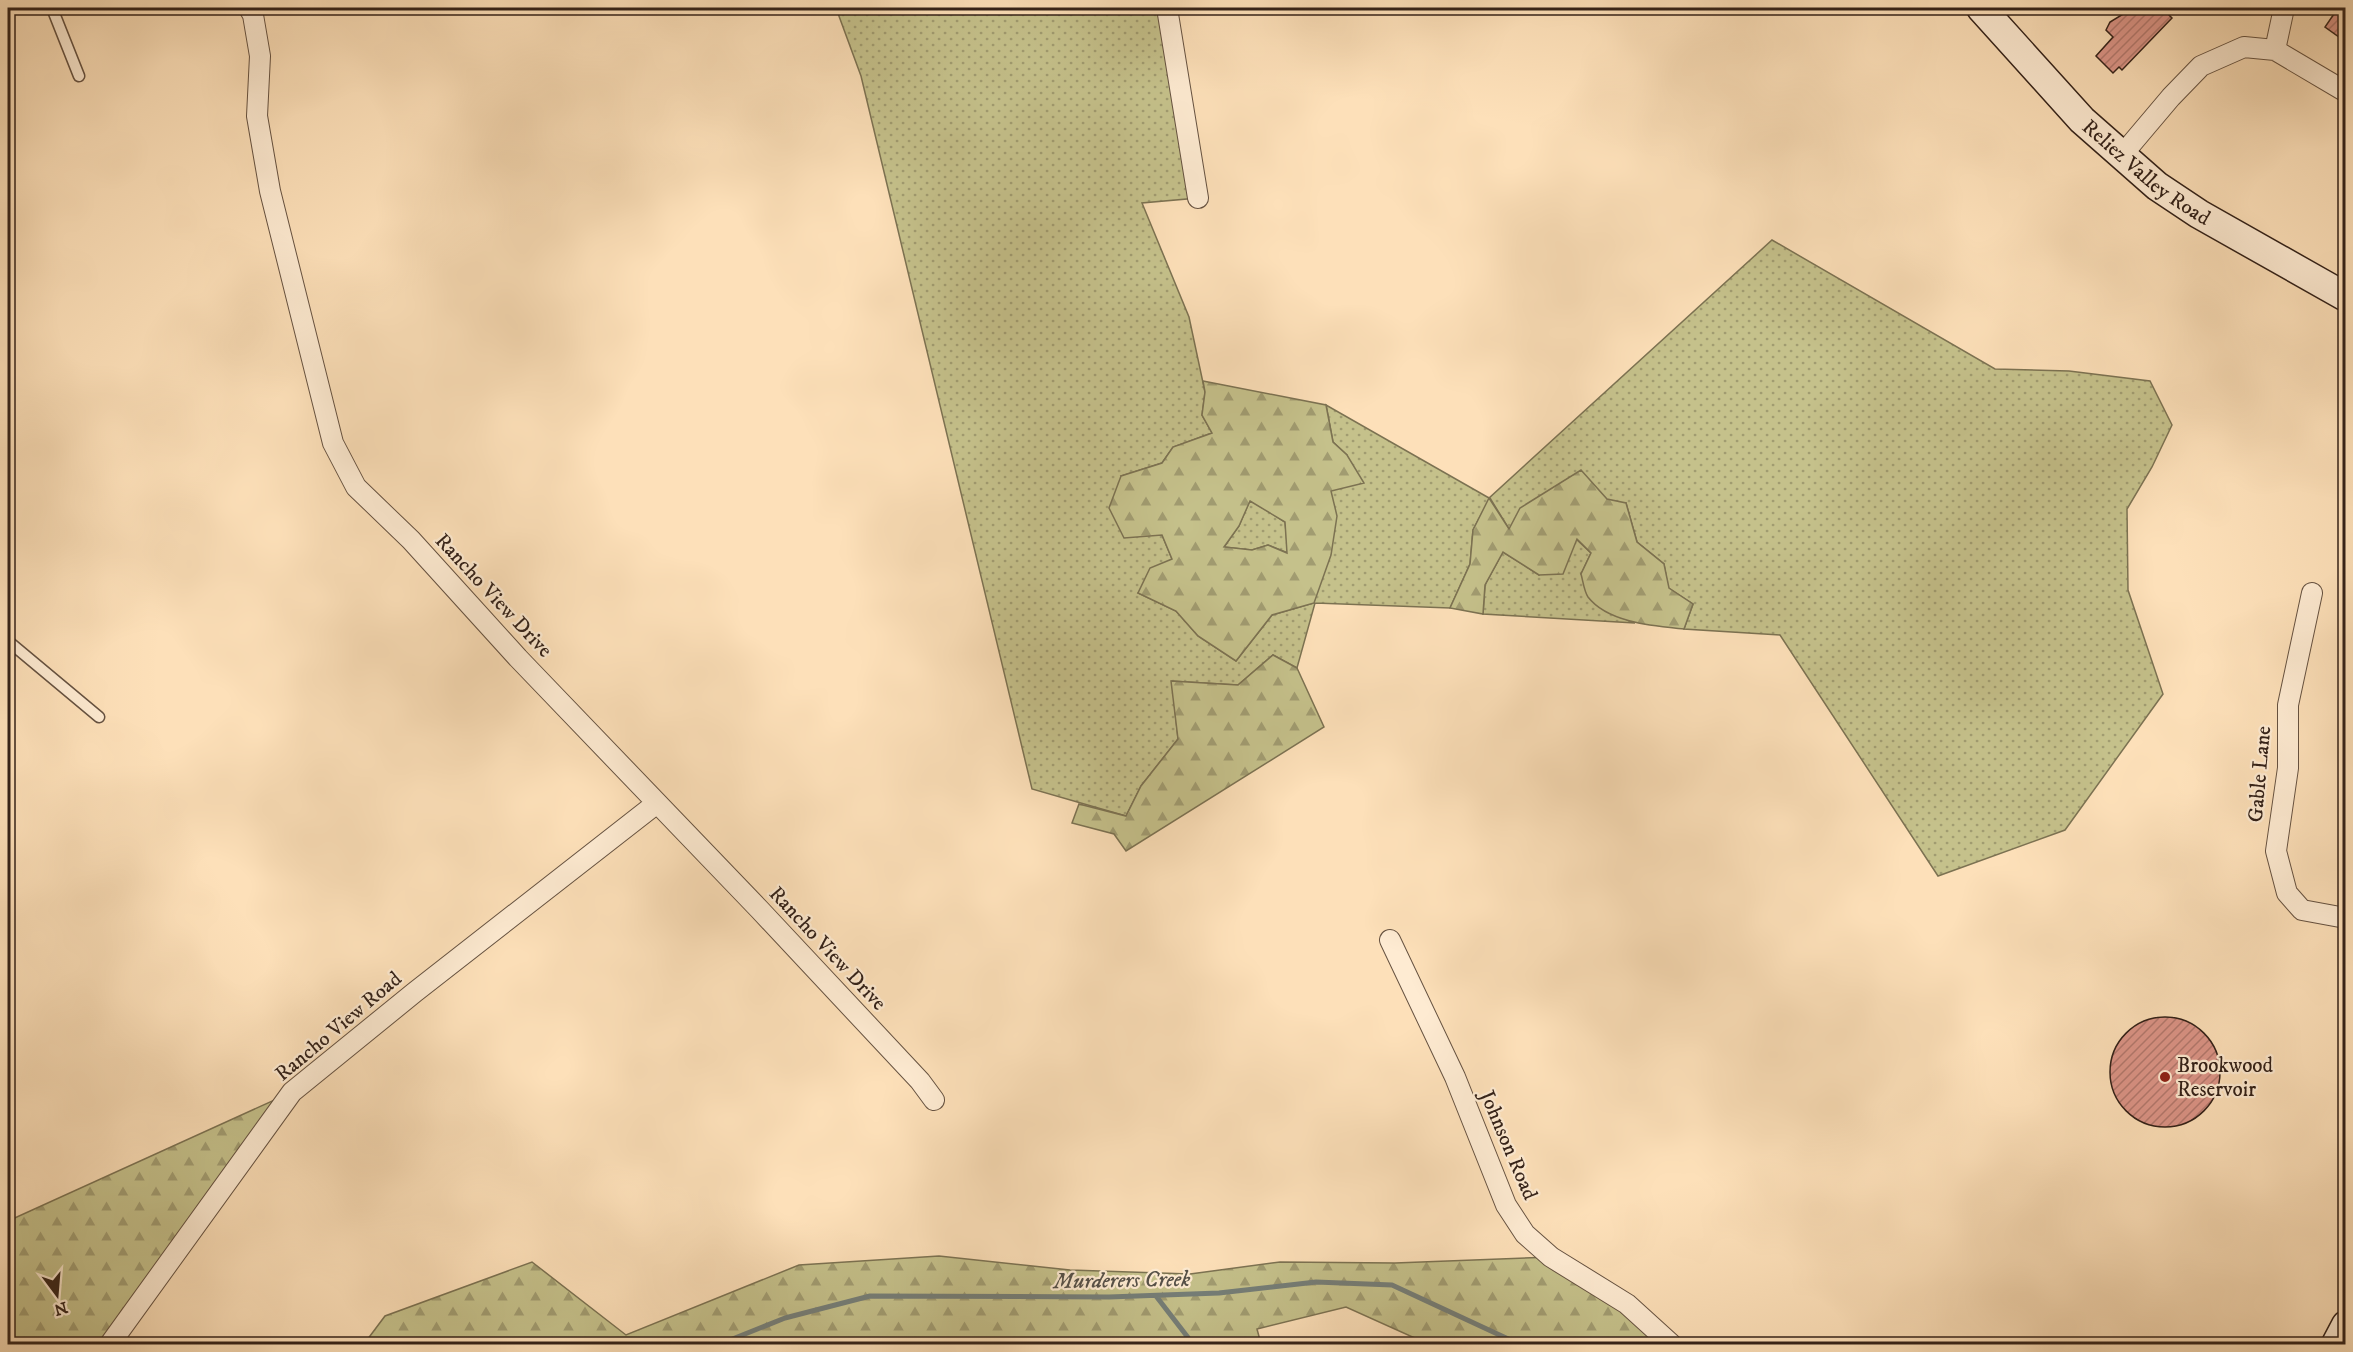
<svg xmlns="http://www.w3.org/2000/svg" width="2353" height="1352" viewBox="0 0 2353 1352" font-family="'IM FELL DW Pica',serif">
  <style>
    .grass { fill: url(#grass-dots); stroke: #7c7252; stroke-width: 1.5 }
    .forest { fill: url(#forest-firs); stroke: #7c7252; stroke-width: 1.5; fill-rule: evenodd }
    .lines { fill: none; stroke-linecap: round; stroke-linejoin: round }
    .stream { stroke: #757e78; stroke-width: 5 }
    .building { fill: url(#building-hatch); stroke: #342219; stroke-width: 1.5 }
    .lane-casing { stroke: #665241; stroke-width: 13 }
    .street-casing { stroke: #665241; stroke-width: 22 }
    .secondary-casing { stroke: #342219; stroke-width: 31 }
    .lane { stroke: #feebd2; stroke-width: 10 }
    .street { stroke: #feebd2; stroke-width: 20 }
    .secondary { stroke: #feebd2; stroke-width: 28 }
    .poi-dot { fill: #8f2418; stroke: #feebd2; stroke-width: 2 }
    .labels { text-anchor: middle; stroke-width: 4.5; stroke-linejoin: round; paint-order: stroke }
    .street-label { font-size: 21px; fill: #342219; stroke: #feebd2 }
    .poi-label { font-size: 21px; fill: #342219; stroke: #feebd2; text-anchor: start }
    .water-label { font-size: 22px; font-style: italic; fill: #555048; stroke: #feebd2 }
  </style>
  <defs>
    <pattern id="grass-dots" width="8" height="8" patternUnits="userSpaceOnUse" patternTransform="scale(1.5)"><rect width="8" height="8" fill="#c5c18b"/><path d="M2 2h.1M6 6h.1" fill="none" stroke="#a19c71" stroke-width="1.8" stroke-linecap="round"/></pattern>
    <pattern id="forest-firs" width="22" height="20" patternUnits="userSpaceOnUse" patternTransform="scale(1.5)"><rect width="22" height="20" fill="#c5c18b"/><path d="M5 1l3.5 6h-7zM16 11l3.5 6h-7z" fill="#a19c71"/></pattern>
    <pattern id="building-hatch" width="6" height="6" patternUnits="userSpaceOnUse" patternTransform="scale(1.5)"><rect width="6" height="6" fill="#dc9588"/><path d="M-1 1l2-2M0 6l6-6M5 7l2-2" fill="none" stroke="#b3796e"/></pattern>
  </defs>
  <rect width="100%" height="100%" fill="#fde0b9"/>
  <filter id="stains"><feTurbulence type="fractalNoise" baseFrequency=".00333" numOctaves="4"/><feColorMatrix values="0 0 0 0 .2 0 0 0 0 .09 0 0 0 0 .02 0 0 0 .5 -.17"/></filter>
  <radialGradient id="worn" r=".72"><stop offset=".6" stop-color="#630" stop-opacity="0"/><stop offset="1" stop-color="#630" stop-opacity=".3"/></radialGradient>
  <!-- grass -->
  <path class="grass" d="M836 8H1167L1198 198 1142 203 1189 317 1205 392 1202 415 1212 433 1173 447 1162 463 1121 476 1162 535 1172 559 1138 593 1176 611 1198 636 1236 661 1272 615 1314 603 1331 490 1347 455 1333 442 1326 405 1489 498 1772 240 1995 369 2069 371 2150 381 2172 425 2152 467 2127 509 2128 590 2163 694 2065 830 1938 876 1780 635 1684 629 1693 604 1668 588 1664 564 1637 542 1626 503 1509 529 1490 498 1473 530 1470 564 1450 608 1315 603 1297 668 1273 655 1238 685 1172 681 1178 739 1141 786 1126 816 1032 789 861 76Z
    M1250 500 1285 522 1288 553 1268 545 1252 550 1224 547 1239 526Z
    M1576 539 1591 553 1581 574 1606 611 1635 623 1483 614 1485 585 1503 552 1539 575Z"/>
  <!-- forest -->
  <path class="forest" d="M1203 381 1326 405 1333 442 1347 455 1364 483 1331 491 1337 516 1331 555 1314 603 1272 615 1236 661 1198 636 1176 611 1138 593 1150 568 1172 559 1162 535 1124 538 1109 508 1121 476 1162 463 1173 447 1212 433 1202 415 1205 392ZM1250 501 1285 522 1287 553 1268 545 1252 550 1224 547 1239 526Z
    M1581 470 1607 499 1626 503 1637 542 1664 564 1669 588 1693 604 1684 629C1655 626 1608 623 1588 597 1584 591 1583 581 1581 574L1591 553 1577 539 1563 574 1539 575 1503 552 1485 585 1483 614 1450 608 1470 564 1473 530 1489 498 1509 529 1520 508Z
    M1273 655 1297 668 1324 727 1126 851 1114 834 1072 823 1079 804 1126 816 1141 786 1178 739 1171 681 1238 685Z
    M292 1092 110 1344H8V1221Z
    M939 1256 1070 1270 1190 1274 1280 1262 1395 1263 1551 1257 1671 1344H1428L1346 1307 1257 1329 1261 1344H1093L1092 1342 1087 1344H364L385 1316 532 1262 626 1335 799 1265Z"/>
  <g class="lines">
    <!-- stream -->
    <path class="stream" d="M1156 1296 1193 1344
      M429 1344 435 1340 474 1344
      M720 1344 785 1318 870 1296 1109 1297 1219 1293 1316 1282 1392 1285 1519 1344"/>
  </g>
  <!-- building -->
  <path class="building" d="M2133 8H2162L2172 18 2122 70 2119 67 2113 73 2096 56 2113 37 2106 30 2110 22Z
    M2338 8H2346V42L2325 27Z
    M2110 1072a55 55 0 1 1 110 0a55 55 0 1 1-110 0Z"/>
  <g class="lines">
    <defs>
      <path id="lane" d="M52 8 79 76
        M8 641 99 717"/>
      <path id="street" d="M249 8 253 15 260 56 257 116 270 191 333 443 356 487 411 540 518 658 759 909 920 1081 934 1100
        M1167 8 1198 198
        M2275 50 2284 8
        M2122 155 2171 97 2201 66 2244 47 2275 50 2346 92
        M2312 593 2288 705V768L2276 851 2287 893 2302 910 2340 917 2346 915
        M1390 940 1455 1077 1506 1205 1525 1234 1551 1257 1627 1304 1671 1344
        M110 1344 292 1092 415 992 657 803"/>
      <g id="secondary">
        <path id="s1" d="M1981 8 2082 120 2157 186 2199 214 2346 297"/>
        <path d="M2336 1344 2346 1325"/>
      </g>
    </defs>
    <!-- lane casing -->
    <use href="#lane" class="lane-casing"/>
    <!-- street casing -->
    <use href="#street" class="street-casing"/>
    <!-- secondary casing -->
    <use href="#secondary" class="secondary-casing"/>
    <!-- lane -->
    <use href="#lane" class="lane"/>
    <!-- street -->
    <use href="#street" class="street"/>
    <!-- secondary -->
    <use href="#secondary" class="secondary"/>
  </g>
  <!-- markers -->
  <circle class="poi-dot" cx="2165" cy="1077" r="6"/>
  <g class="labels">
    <!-- street labels -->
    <g class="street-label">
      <text dy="7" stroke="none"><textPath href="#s1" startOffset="234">Reliez Valley Road</textPath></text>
      <text transform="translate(494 595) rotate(47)" y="7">Rancho View Drive</text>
      <text transform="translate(2259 774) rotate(-85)" y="7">Gable Lane</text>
      <text transform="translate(828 948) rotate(47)" y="7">Rancho View Drive</text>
      <text transform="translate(338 1026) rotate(-40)" y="7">Rancho View Road</text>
      <text transform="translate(1509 1145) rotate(67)" y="7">Johnson Road</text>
    </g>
    <!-- poi labels -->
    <g class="poi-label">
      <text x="2177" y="1072">Brookwood<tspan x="2177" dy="24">Reservoir</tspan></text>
    </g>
    <!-- water labels -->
    <g class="water-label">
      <text transform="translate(1122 1279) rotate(-1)" y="8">Murderers Creek</text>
    </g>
  </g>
  <!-- margin -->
  <rect width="2353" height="1352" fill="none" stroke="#fde0b9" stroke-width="30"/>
  <rect x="9" y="9" width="2335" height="1334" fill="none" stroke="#342219" stroke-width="3"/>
  <rect x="15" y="15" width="2323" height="1322" fill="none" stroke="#342219" stroke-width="1.5"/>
  <!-- north arrow -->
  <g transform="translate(57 1295) rotate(164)" stroke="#feebd2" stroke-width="4.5" paint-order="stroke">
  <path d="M0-4.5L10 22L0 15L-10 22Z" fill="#342219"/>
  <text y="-9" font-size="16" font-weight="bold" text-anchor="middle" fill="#342219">N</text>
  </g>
  <rect width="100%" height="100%" filter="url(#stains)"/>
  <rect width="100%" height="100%" fill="url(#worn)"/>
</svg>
